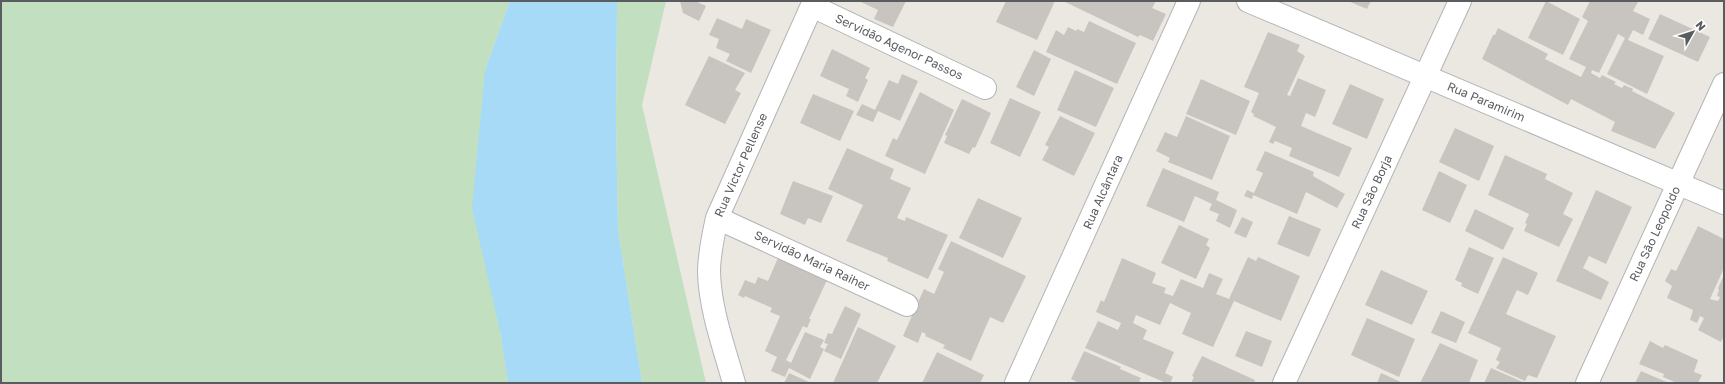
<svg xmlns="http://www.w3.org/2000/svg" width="1725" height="384" viewBox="0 0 1725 384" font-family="'Golos Text',sans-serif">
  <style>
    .green { fill: #c2e0c0 }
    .water { fill: #a6daf6 }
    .building { fill: #c8c5c0 }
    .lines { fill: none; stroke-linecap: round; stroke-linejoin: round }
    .minor-casing { stroke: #b2b4b7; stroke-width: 24 }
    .tertiary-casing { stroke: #b2b4b7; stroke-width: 24 }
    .minor { stroke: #fff; stroke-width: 22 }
    .tertiary { stroke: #fff; stroke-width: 22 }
    .labels { text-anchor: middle; stroke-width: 3.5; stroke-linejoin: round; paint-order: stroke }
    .street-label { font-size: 12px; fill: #5a5d60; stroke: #fff }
  </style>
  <rect width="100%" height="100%" fill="#ebe8e1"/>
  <!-- green -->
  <path class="green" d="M1 1H510L485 70 500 331 508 383H1Z
    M617 1H666L642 105 706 383H642L618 230 616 121Z"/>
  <!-- water -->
  <path class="water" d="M510 1H617L616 121 618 230 642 383H508L500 331 472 208 485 70Z"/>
  <!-- building -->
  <path class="building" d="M680 1H695L706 6 699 21 683 13Z
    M859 1H906L893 27 874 19 878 10Z
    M1006 1H1055L1037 40 996 22Z
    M1063 1H1156L1152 8 1166 14 1153 41 1140 35 1138 37Z
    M1348 1H1371L1367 9Z
    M1546 1 1580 19 1563 55 1528 38Z
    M1590 1H1636L1638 2 1633 11 1650 19 1643 35 1633 30 1628 40 1664 56 1647 94 1607 74 1625 38 1618 34 1599 73 1592 70 1591 73 1600 78 1602 75 1616 82 1614 84 1622 88 1624 85 1633 89 1632 91 1675 113 1655 149 1611 131 1615 122 1571 99 1568 105 1482 59 1493 35H1495L1498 28 1548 54 1545 59 1581 77 1586 67 1569 59 1588 21 1582 17Z
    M1660 14 1710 37 1698 62 1648 39Z
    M717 18 742 29 746 19 771 30 751 73 726 61 730 54 716 48 719 39 709 35Z
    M1089 21 1136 43 1117 84 1046 52 1056 30 1064 35 1068 27 1076 31 1077 29 1084 32Z
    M1268 32 1300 45 1297 51 1305 56 1287 95 1290 96 1298 78 1326 90 1315 117 1306 113 1301 126 1352 148 1339 177 1289 156 1292 148 1275 141 1273 144 1269 142 1276 127 1253 116 1254 114 1251 112 1259 93 1244 87Z
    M832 49 870 68 865 78 868 80 858 102 846 96 849 89 820 76Z
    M1034 50 1051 59 1034 96 1016 87Z
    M709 56 745 73 735 90 741 93 725 124 685 105Z
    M1075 70 1114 88 1096 127 1057 110Z
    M902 74 918 81 900 121 878 111 873 122 856 115 862 104 875 110 889 80 898 84Z
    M1201 79 1250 101 1236 135 1186 114Z
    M1350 84 1384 99 1367 139 1332 124Z
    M920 92 954 110 925 174 885 156 893 138 897 140Z
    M813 94 854 111 840 141 800 123Z
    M1010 98 1041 112 1020 157 990 143Z
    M962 99 991 113 975 148 973 147 969 154 944 143 947 136 945 135Z
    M1060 116 1095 133 1074 176 1042 160 1049 147 1045 145Z
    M1186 116 1230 136 1212 180 1168 162 1170 158 1156 151 1165 132 1177 137Z
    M1455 128 1494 146 1479 181 1439 162Z
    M847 148 894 169 890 179 911 188 897 218 905 221 906 217 948 235 928 279 887 261 888 258 846 241 863 205 828 189Z
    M1265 151 1314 172 1313 176 1345 194 1337 208 1306 192 1297 214 1253 195 1252 199 1244 196 1247 190 1254 193 1263 173 1256 170Z
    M1505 155 1547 174 1545 179 1573 193 1563 214 1573 219 1559 247 1524 231 1527 224 1525 223 1529 214 1488 195Z
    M1163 168 1219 192 1216 200 1237 210 1230 228 1216 221 1219 214 1209 210 1212 204 1195 196 1184 222 1146 206Z
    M1439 171 1467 185 1450 223 1422 210Z
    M793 181 833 196 821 223 808 218 805 225 780 214Z
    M1596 190 1632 207 1606 264 1589 256 1583 268 1609 282 1601 300 1556 281Z
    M978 198 1022 218 1003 258 959 238Z
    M1475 209 1514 228 1503 250 1465 231Z
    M1289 216 1321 229 1309 257 1277 244Z
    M1242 217 1253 222 1246 238 1234 233Z
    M1179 225 1209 239 1206 245 1210 248 1196 279 1161 263Z
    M1698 226 1724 239V268L1710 299 1718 301 1720 297 1717 296 1719 290 1718 288 1724 275V340L1722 339 1721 342 1698 330 1704 318 1700 316 1697 323 1690 320 1693 310 1667 298 1672 286 1665 281 1671 269 1676 271Z
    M951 241 1026 276 1003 323 990 317 971 361 943 348 945 345 925 336 926 334 922 332 918 343 903 336 924 289 934 294 944 272 938 269Z
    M1469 247 1494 258 1478 294 1461 286 1462 283 1455 280Z
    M1248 257 1256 261 1258 257 1300 276 1281 321 1234 301 1213 347 1182 334 1191 313 1170 303 1160 325 1136 315 1133 323 1147 330 1143 339 1174 352 1165 373 1173 377 1170 383H1166L1085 348 1098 321 1118 330 1121 323 1096 312 1101 300 1104 302 1122 258 1156 273 1152 283 1166 288 1164 293 1173 296 1181 279 1203 288 1209 273 1223 279 1216 294 1229 299Z
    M1503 257 1538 273 1528 295 1517 290 1506 314 1556 336 1537 378 1528 375 1525 381 1496 368 1500 362 1496 360 1501 348 1468 333Z
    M778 258 827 280 809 319H811L807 328 803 326 786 360 791 363 805 332 824 340 820 347 824 349 810 379 789 368 785 377 771 371 777 357 765 351 780 316 770 312 772 308 745 296 744 298 738 295 745 280 755 284 758 277 768 281Z
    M1381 270 1428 291 1412 325 1365 305Z
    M845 306 861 314 841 359 824 351 828 344 824 343 828 333 832 334Z
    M1441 311 1465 322 1456 343 1431 333Z
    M1367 318 1415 339 1399 377 1351 355Z
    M858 327 896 346 877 383H833Z
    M1246 331 1272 341 1262 367 1235 356Z
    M1650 341 1663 348 1665 345 1698 360 1694 372 1702 375 1698 383H1677L1663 377 1664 374 1639 364Z
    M1440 343 1478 360 1469 383H1420Z
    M1084 351 1121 367 1120 369 1141 378 1139 381 1143 383H1079L1071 379Z
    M937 352 984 375 980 383H922Z
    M1202 356 1255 380 1254 383H1191L1194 377 1192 376Z
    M1491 368 1525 383H1484Z
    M1641 371 1669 383H1635Z
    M789 373 811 383H784Z
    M1381 373 1403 383H1377Z"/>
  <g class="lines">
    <defs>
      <path id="minor" d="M812 6 985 88
        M717 218 907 305
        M734 383C724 347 710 310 709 272 709 254 713 236 717 218L814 1
        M1016 383 1189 1
        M1284 383 1460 1
        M1587 383 1678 184"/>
      <path id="tertiary" d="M1248 1 1724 203
        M1678 184 1724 84"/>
    </defs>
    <!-- minor casing -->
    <use href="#minor" class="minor-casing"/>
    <!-- tertiary casing -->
    <use href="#tertiary" class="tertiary-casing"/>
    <!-- minor -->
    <use href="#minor" class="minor"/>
    <!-- tertiary -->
    <use href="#tertiary" class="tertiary"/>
  </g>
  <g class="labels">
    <!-- street labels -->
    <g class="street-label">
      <text transform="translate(899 47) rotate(25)" y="4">Servidão Agenor Passos</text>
      <text transform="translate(1486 102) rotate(23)" y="4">Rua Paramirim</text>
      <text transform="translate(741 165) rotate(-66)" y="4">Rua Victor Pellense</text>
      <text transform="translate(1103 192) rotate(-66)" y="4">Rua Alcântara</text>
      <text transform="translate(1372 192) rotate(-65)" y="4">Rua São Borja</text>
      <text transform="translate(1655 234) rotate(-65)" y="4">Rua São Leopoldo</text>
      <text transform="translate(812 261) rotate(25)" y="4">Servidão Maria Raiher</text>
    </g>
  </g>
  <!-- border -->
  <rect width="1725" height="384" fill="none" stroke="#5a5d60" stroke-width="4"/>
  <!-- north arrow -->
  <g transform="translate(1693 32) rotate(51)" stroke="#ffffff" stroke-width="3" paint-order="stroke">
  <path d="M0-3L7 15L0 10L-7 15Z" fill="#5a5d60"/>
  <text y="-6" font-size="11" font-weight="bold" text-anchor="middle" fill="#5a5d60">N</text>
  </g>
</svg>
